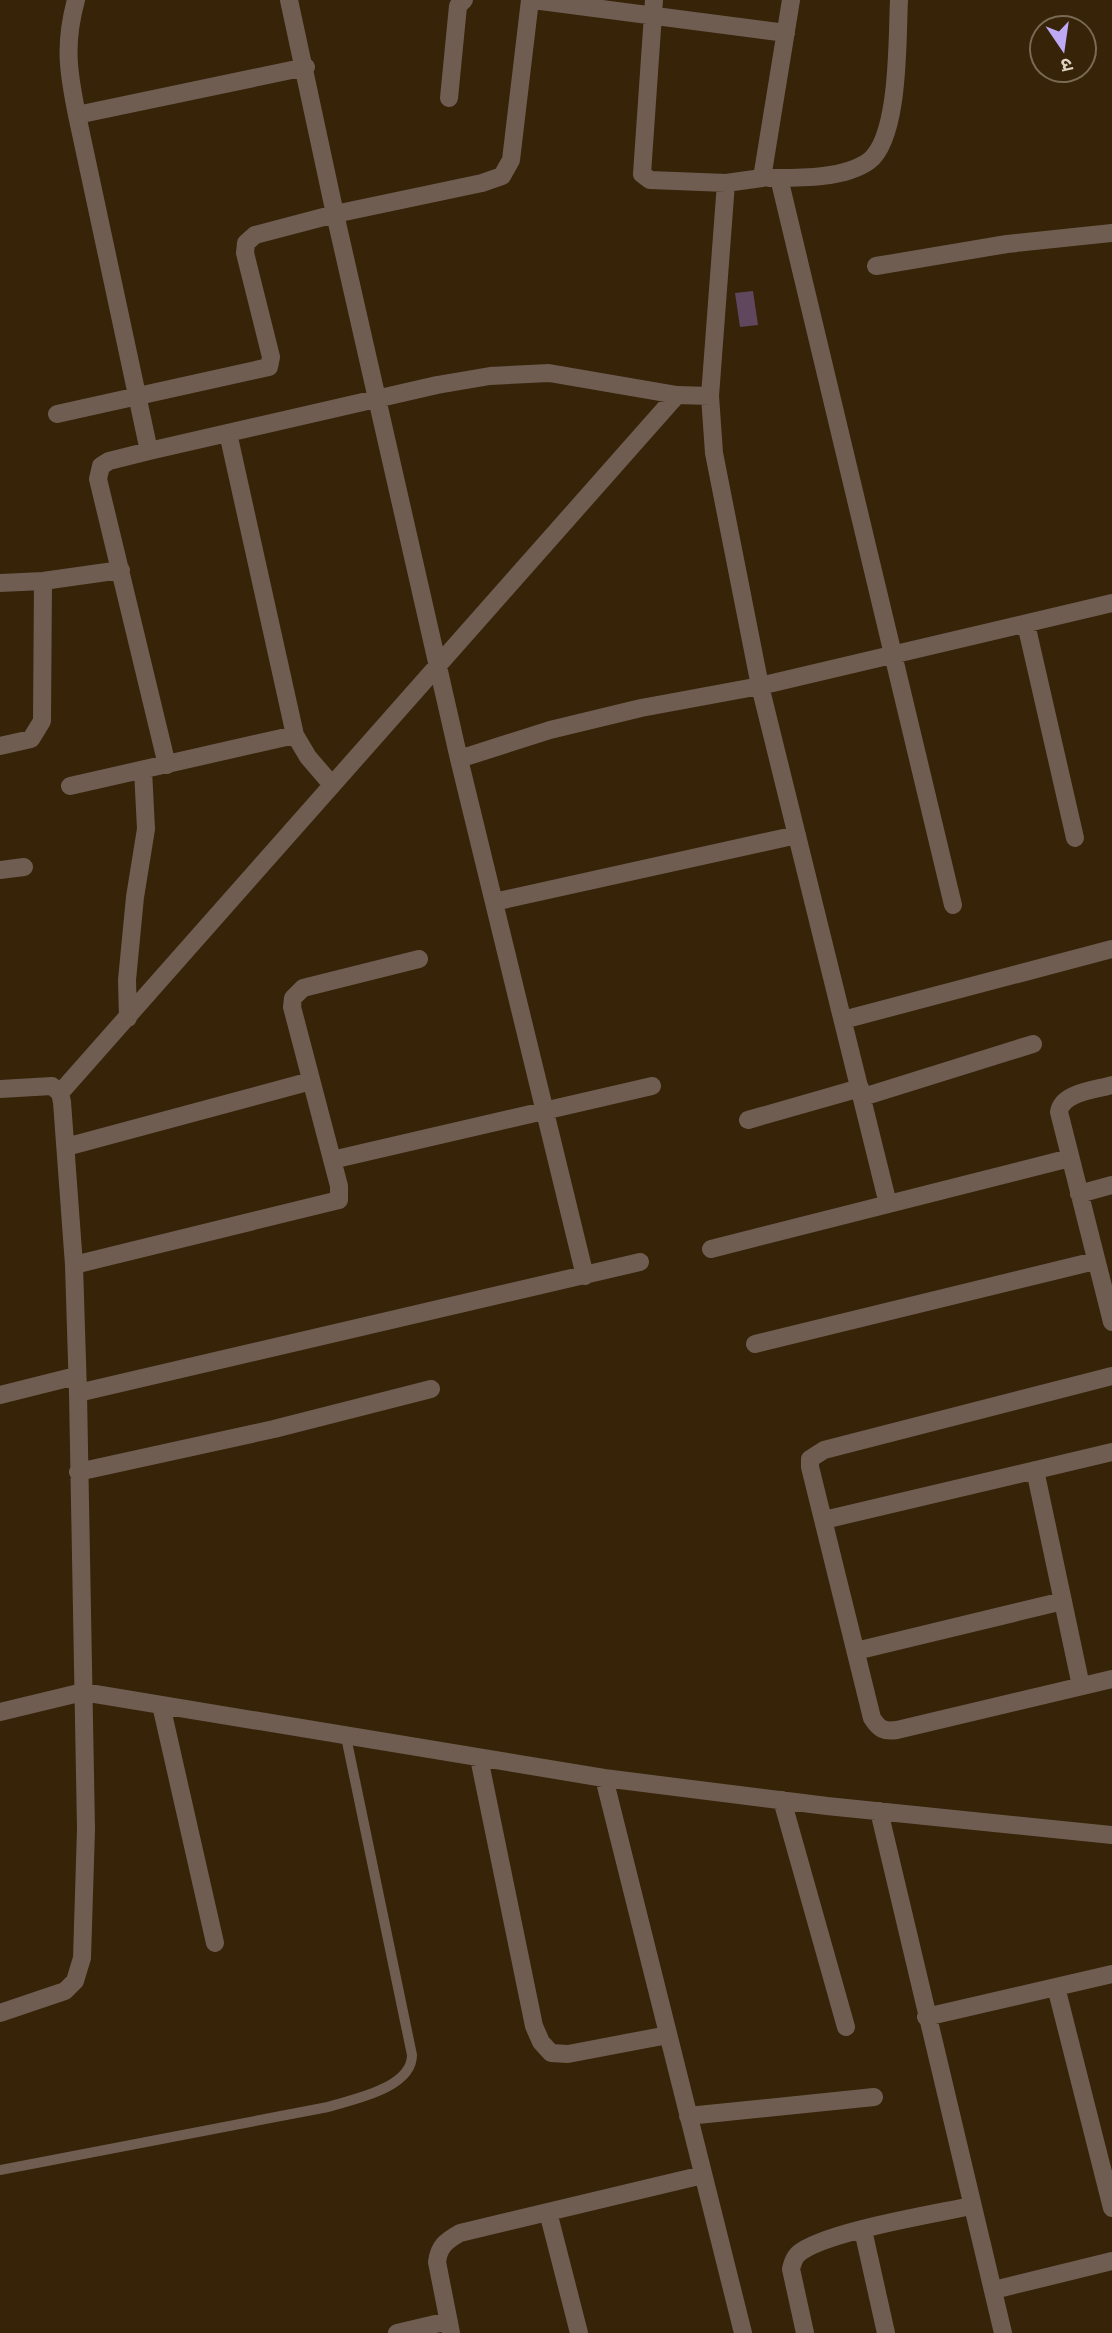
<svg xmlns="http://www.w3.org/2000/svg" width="1112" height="2333" viewBox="0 0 1112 2333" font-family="Manrope,'Noto Sans Devanagari',sans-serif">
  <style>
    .building { fill: #60475e }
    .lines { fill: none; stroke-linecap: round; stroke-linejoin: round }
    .lane { stroke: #6f5d52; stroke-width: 10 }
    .street { stroke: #6f5d52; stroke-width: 18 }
  </style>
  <rect width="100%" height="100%" fill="#362308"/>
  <!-- building -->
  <path class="building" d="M753 291 758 325 740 327 735 293Z"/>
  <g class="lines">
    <!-- lane -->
    <path class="lane" d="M0 2170 328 2107C354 2099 412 2088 412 2055L346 1737"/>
    <!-- street -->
    <path class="street" d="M76 0C64 44 68 71 77 115L306 67
      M289 0 335 214 482 183 502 176 511 160 530 0
      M533 0 786 33
      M654 0 642 174 650 180 726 183
      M449 98 458 6 464 0
      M77 115 149 451 437 385 490 376 549 373 677 395
      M769 178C799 178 844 179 869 161 900 137 897 38 899 0
      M779 178C839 420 893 663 953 905
      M876 266 1007 244 1112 233
      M710 396 714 453 760 686 888 1204
      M57 414 269 367 271 357 245 253 246 243 255 235 335 214 459 759 585 1276
      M228 433 295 735 308 757 332 785
      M149 451 109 461 101 466 98 479 167 765
      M0 583 43 581 121 570
      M1026 624 1075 838
      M0 746 31 739 42 721 43 581
      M459 759 550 730 641 708 760 686 1112 603
      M70 786 295 735
      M0 870 24 867
      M494 902 797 835
      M128 1018 127 980 135 897 146 829 143 770
      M843 1020 1112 949
      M1112 1085C1096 1090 1062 1092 1059 1112L1112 1322
      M0 1089 52 1086 60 1093 62 1102 74 1265 78 1393 86 1829 82 1958 75 1981 65 1991 0 2013
      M60 1093 677 395 710 396 726 183 762 178 791 0
      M863 1097 1033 1044
      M748 1120 860 1088
      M66 1147 311 1081
      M332 1160 652 1086
      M1079 1194 1112 1185
      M711 1249 1070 1158
      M74 1265 339 1200V1186L292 1007 293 998 303 988 419 959
      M755 1344 1095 1261
      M1112 1376 824 1450 810 1459V1467L872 1718C879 1729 884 1732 897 1730L1112 1679
      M78 1393 640 1262
      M0 1395 76 1376
      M1035 1470 1081 1686
      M78 1472 274 1429 431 1389
      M824 1520 1112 1452
      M856 1651 1063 1601
      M161 1705 215 1943
      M0 1712 83 1692 604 1778 827 1806 1112 1835
      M479 1758 534 2026 541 2042 551 2053 568 2054 668 2035
      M604 1778 743 2333
      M782 1800 846 2027
      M879 1811 1003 2333
      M1056 1987 1112 2208
      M926 2017 1112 1974
      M688 2116 874 2097
      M548 2212 579 2333
      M863 2230 886 2333
      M994 2290 1112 2261
      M397 2333 448 2321
      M451 2333 437 2262C439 2246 446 2241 460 2233L703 2175
      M805 2333 791 2269C793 2262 793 2259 798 2254 823 2232 934 2214 971 2206"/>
  </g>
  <!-- north arrow -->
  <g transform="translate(1063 49) rotate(167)"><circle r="33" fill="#362308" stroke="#7a6953" stroke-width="2"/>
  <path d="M0-5L12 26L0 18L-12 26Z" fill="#bea9f4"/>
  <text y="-10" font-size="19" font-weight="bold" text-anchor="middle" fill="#e0d3c4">उ</text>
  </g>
</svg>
